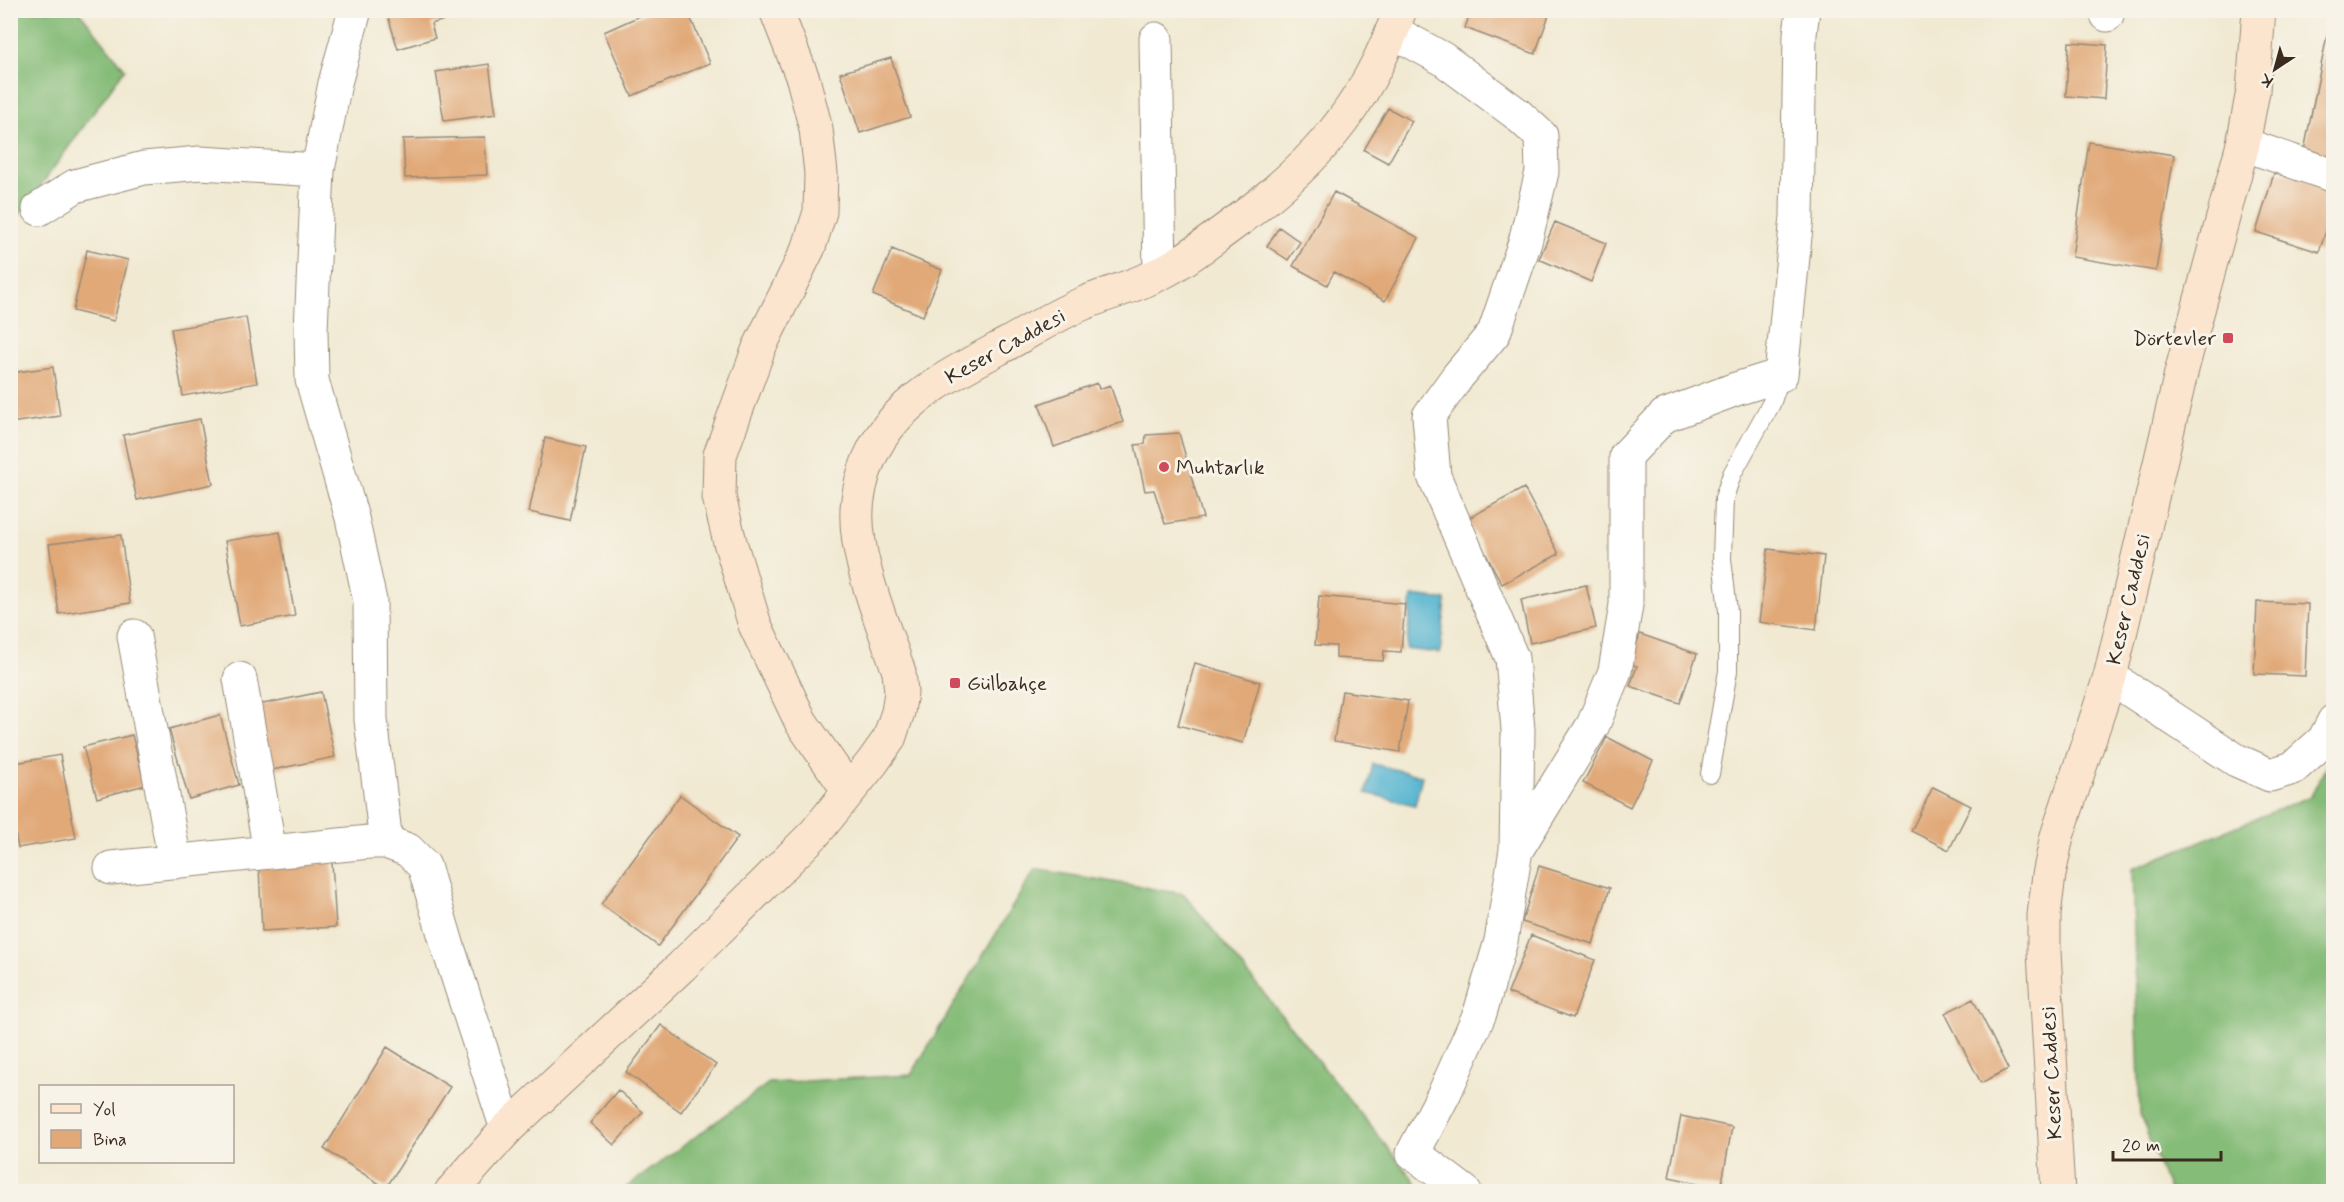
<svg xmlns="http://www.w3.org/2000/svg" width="2344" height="1202" viewBox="0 0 2344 1202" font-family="Mynerve,sans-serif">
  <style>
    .forest { fill: #85bc78; stroke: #60734b; stroke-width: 1.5 }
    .water { fill: #52b4d0; stroke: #466f77; stroke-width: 1.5 }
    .building { fill: #e1a978 }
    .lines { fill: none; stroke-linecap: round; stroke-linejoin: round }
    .lane-casing { stroke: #968a78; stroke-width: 20 }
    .street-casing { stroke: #968a78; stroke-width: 35 }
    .secondary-casing { stroke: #968a78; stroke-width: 35 }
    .lane { stroke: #fff; stroke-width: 18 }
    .street { stroke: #fff; stroke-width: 33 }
    .secondary { stroke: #fbe5cf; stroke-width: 33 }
    .poi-dot { fill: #d1495b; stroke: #f7f3e8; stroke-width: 2 }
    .labels { text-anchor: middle; stroke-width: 6; stroke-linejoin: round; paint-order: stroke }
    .poi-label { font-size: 21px; fill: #3b2a1e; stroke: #f7f3e8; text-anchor: start }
    .street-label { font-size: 21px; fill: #3b2a1e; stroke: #f7f3e8 }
  </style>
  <rect width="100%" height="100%" fill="#f7f3e8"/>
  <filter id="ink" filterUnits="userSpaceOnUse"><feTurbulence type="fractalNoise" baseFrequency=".0167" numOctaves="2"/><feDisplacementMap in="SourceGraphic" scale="12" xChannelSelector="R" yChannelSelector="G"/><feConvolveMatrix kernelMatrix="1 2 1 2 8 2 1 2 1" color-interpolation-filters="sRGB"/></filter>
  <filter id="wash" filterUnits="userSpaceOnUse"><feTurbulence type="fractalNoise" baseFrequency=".008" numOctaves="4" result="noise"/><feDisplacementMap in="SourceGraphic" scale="24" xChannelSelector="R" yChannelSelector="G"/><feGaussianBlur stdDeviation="1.35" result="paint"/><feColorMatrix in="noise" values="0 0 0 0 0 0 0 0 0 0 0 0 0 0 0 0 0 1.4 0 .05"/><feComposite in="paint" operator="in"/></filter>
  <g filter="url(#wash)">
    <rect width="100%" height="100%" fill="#f1e9d2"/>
    <!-- forest -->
    <path class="forest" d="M11 11H79L125 69 11 227Z
      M2333 753V1191H2169L2140 1114 2132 869 2311 796Z
      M1035 869 1184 894 1417 1184 1421 1191 620 1192 769 1083 911 1075Z"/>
    <!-- water -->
    <path class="water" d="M1412 596 1446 600 1440 653 1406 649Z
      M1373 764 1422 776 1415 805 1366 793Z"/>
    <g id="blocks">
      <!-- building -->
      <path class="building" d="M386 10H459L461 15 431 24 435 38 398 49Z
        M653 10H687L710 63 632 96 604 32Z
        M1081 10H1132L1133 12 1081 17Z
        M1471 10H1537L1549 15 1535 54 1465 28Z
        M2332 10H2334V158L2304 151Z
        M2069 42 2107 45 2104 99 2066 96Z
        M891 58 910 117 860 133 840 73Z
        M489 64 496 114 444 121 436 72Z
        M1388 108 1412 121 1388 163 1364 150Z
        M485 137 487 175 405 178 403 139Z
        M2089 142 2174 155 2156 271 2072 257Z
        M2275 170 2334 189V207L2319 252 2256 232Z
        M1334 192 1419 238 1385 301 1334 272 1327 285 1293 266Z
        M1555 222 1606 243 1591 282 1539 259Z
        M1279 227 1300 242 1288 260 1267 246Z
        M892 249 942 270 923 316 873 295Z
        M87 250 128 260 114 321 73 311Z
        M246 317 257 383 183 396 171 329Z
        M53 367 60 416 10 423V373Z
        M1097 383 1099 389 1110 385 1123 422 1054 447 1039 404Z
        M200 419 213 484 137 500 123 435Z
        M1179 433 1203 518 1165 524 1154 490 1145 491 1135 445 1145 444 1146 435Z
        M545 438 586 447 570 521 529 512Z
        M1524 488 1559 554 1502 584 1467 519Z
        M280 532 295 616 240 626 225 541Z
        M121 535 130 603 59 614 49 544Z
        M1768 549 1824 556 1816 630 1759 622Z
        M1586 585 1596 628 1530 643 1521 600Z
        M1319 596 1405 604 1401 652 1384 651 1383 661 1336 658V646L1315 645Z
        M2257 602 2308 604 2305 676 2254 674Z
        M1640 634 1697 654 1680 703 1630 686 1637 666 1630 664Z
        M1195 663 1260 682 1243 743 1178 725Z
        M1342 691 1408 701 1400 752 1334 741Z
        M321 692 335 757 267 771 253 706Z
        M220 715 239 785 189 799 169 729Z
        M132 735 145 785 97 798 83 747Z
        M1607 737 1653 761 1630 807 1583 783Z
        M60 755 76 838 18 848 10 809V764Z
        M1933 787 1971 806 1949 850 1911 831Z
        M680 795 738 837 658 946 601 904Z
        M332 862 336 927 262 931 259 866Z
        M1539 866 1610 888 1593 944 1522 922Z
        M1531 935 1595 960 1573 1018 1508 993Z
        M1973 999 2008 1069 1981 1083 1945 1013Z
        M661 1025 716 1065 681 1112 626 1072Z
        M387 1047 450 1087 386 1188 324 1149Z
        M618 1090 643 1112 614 1145 590 1123Z
        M1681 1116 1732 1127 1721 1188 1669 1177Z"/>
    </g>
  </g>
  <g filter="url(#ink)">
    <use href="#blocks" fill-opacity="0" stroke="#968a78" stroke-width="1.5"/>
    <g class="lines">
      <defs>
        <path id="lane" d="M1710 774 1728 671V611L1722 559 1724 498 1732 474 1771 404 1781 375"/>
        <path id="street" d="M355 10 335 83 318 170 311 330 312 380 352 518 370 601 371 720 386 842
          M2107 15V10
          M1392 31 1443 59 1517 114 1541 136 1542 172 1525 242 1494 333 1458 376 1429 416 1434 476 1512 658 1518 730 1516 850 1501 941 1480 1013 1445 1092 1413 1153 1465 1192
          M1156 39 1160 273
          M2243 144 2334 176
          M39 209 75 186 144 168 200 163 318 170
          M134 636 175 862
          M2110 677 2236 760 2270 775 2293 768 2324 740 2334 721
          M240 679 270 852
          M1517 849 1593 725 1615 671 1626 605V456L1664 416 1736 389 1781 375 1797 217 1800 34 1803 10
          M111 868 369 842H386L408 850 424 866 448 947 507 1129"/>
        <path id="secondary" d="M776 10 803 79 816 129 821 173 820 212 809 247 759 348 720 455 719 497 730 542 755 625 801 722 849 791
          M451 1192 507 1129 682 966 815 833 872 763 889 739 898 712 901 692 899 672C883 623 850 550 858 499 870 413 938 381 1007 344 1032 330 1056 315 1082 304 1108 293 1136 286 1161 273 1185 261 1206 244 1228 228 1311 168 1365 110 1400 10
          M2058 1192 2044 952V915L2049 875 2057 836 2110 677 2182 369 2243 144 2253 91 2259 10"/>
      </defs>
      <!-- lane casing -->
      <use href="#lane" class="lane-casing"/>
      <!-- street casing -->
      <use href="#street" class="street-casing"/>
      <!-- secondary casing -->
      <use href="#secondary" class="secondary-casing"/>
      <!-- lane -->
      <use href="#lane" class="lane"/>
      <!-- street -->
      <use href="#street" class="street"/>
      <!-- secondary -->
      <use href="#secondary" class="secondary"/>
    </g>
  </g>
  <!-- markers -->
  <g class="poi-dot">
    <rect x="2222" y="332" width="12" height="12" rx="3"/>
    <circle cx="1164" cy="467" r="6"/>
    <rect x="949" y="677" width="12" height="12" rx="3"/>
  </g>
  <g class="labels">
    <!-- poi labels -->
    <g class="poi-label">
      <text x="2216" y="345" text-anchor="end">Dörtevler</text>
      <text x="1176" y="474">Muhtarlık</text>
      <text x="967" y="690">Gülbahçe</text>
    </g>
    <!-- street labels -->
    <g class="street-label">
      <text transform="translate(1005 346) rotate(-29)" y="7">Keser Caddesi</text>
      <text transform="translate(2128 599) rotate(-77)" y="7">Keser Caddesi</text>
      <text transform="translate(2051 1073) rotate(-93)" y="7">Keser Caddesi</text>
    </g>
  </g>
  <!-- margin -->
  <rect width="2344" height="1202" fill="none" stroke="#f7f3e8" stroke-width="36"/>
  <!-- legend -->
  <rect x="39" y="1085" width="195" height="78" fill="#f7f3e8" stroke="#aca397" stroke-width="1.5"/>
  <rect x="51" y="1104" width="30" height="9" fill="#fbe5cf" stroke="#aca397" stroke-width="1.5"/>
  <text x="93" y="1115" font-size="18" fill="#3b2a1e">Yol</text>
  <rect x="51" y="1130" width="30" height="18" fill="#e1a978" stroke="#aca397" stroke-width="1.5"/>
  <text x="93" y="1145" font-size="18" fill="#3b2a1e">Bina</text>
  <!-- north arrow -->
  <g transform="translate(2275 69) rotate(216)" stroke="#f7f3e8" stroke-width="4.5" paint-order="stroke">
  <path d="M0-4.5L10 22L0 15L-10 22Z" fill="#3b2a1e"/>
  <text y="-9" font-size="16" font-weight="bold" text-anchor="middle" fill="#3b2a1e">K</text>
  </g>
  <!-- scale -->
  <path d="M2113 1151v9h108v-9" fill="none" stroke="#3b2a1e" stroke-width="3"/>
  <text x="2122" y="1151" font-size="18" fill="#3b2a1e" stroke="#f7f3e8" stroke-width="4.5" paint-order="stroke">20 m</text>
</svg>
